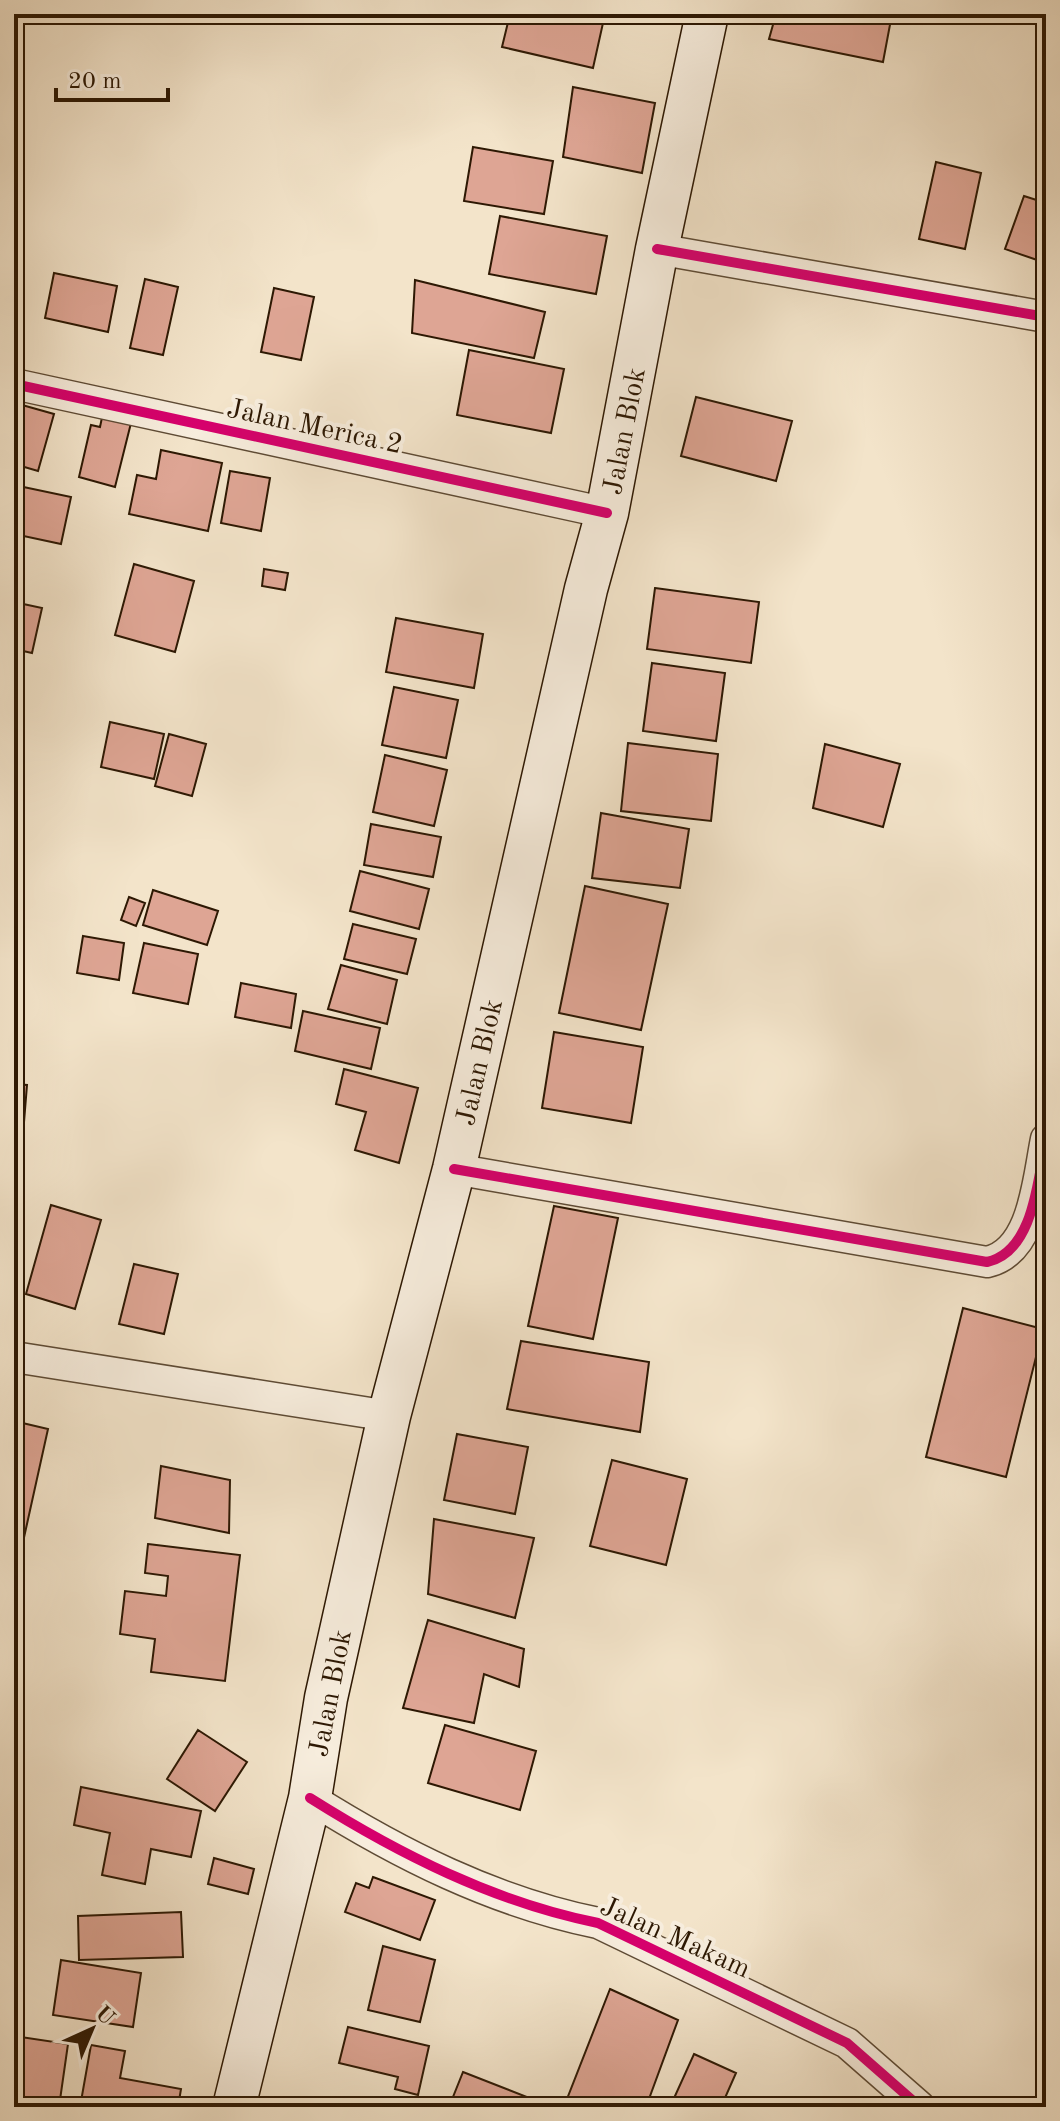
<svg xmlns="http://www.w3.org/2000/svg" width="1060" height="2121" viewBox="0 0 1060 2121" font-family="'Old Standard TT',serif">
  <style>
    .building { fill: #dea594; stroke: #2d1803; stroke-width: 2 }
    .lines { fill: none; stroke-linecap: round; stroke-linejoin: round }
    .minor-casing { stroke: #5e4b35; stroke-width: 33 }
    .secondary-casing { stroke: #2d1803; stroke-width: 45 }
    .minor { stroke: #f7eddd; stroke-width: 30 }
    .secondary { stroke: #f7eddd; stroke-width: 42 }
    .cycleway-casing { stroke: #f7eddd; stroke-width: 15 }
    .cycleway { stroke: #d6006c; stroke-width: 10 }
    .labels { text-anchor: middle; stroke-width: 8; stroke-linejoin: round; paint-order: stroke }
    .street-label { font-size: 28px; fill: #2d1803; stroke: #f7eddd }
  </style>
  <rect width="100%" height="100%" fill="#f3e4ca"/>
  <filter id="stains"><feTurbulence type="fractalNoise" baseFrequency=".0025" numOctaves="4"/><feColorMatrix values="0 0 0 0 .2 0 0 0 0 .09 0 0 0 0 .02 0 0 0 .5 -.17"/></filter>
  <radialGradient id="worn" r=".72"><stop offset=".6" stop-color="#630" stop-opacity="0"/><stop offset="1" stop-color="#630" stop-opacity=".3"/></radialGradient>
  <!-- building -->
  <path class="building" d="M510 14H605L593 68 502 47Z
    M776 14H892L883 62 769 39Z
    M573 87 655 103 642 173 563 157Z
    M473 147 553 161 544 214 464 201Z
    M936 162 981 173 965 249 919 239Z
    M1024 196 1046 203V263L1005 249Z
    M500 216 607 236 596 294 489 274Z
    M54 273 117 286 108 332 45 318Z
    M145 279 178 287 163 355 130 348Z
    M415 280 545 312 534 358 412 333Z
    M274 288 314 297 301 360 261 352Z
    M469 350 564 369 551 433 457 415Z
    M696 397 792 421 776 481 681 456Z
    M15 403 54 414 38 471 14 464Z
    M104 408 133 415 115 487 79 477 91 425 100 427Z
    M161 450 222 463 208 531 129 514 137 475 156 479Z
    M230 471 270 478 261 531 221 523Z
    M14 485 71 497 61 544 14 534Z
    M134 564 194 581 175 652 115 635Z
    M264 569 288 573 285 590 262 586Z
    M655 588 759 602 751 663 647 649Z
    M14 602 42 608 32 653 14 649Z
    M396 618 483 634 474 688 386 672Z
    M652 663 725 673 716 741 643 731Z
    M394 687 458 700 446 758 382 745Z
    M110 722 164 734 154 779 101 767Z
    M169 734 206 744 192 796 155 786Z
    M628 743 718 754 711 821 621 811Z
    M825 744 900 764 883 827 813 808Z
    M385 755 447 770 434 826 373 812Z
    M601 813 689 829 680 888 592 878Z
    M371 824 441 837 433 877 364 865Z
    M360 871 429 889 419 929 350 911Z
    M585 886 668 904 641 1030 559 1013Z
    M153 890 218 911 207 945 143 925Z
    M129 897 145 903 136 926 121 920Z
    M353 924 416 939 407 974 344 959Z
    M83 936 124 943 119 980 77 973Z
    M144 943 198 954 188 1004 133 993Z
    M341 965 397 980 387 1024 328 1009Z
    M241 983 296 994 291 1028 235 1017Z
    M303 1011 380 1028 371 1069 295 1051Z
    M554 1032 643 1047 631 1123 542 1108Z
    M344 1069 418 1088 399 1163 355 1150 366 1112 336 1104Z
    M14 1084 27 1085 22 1147 14 1143Z
    M51 1205 101 1220 75 1309 26 1294Z
    M554 1206 618 1218 593 1339 528 1326Z
    M14 1230 22 1231 15 1289H14Z
    M134 1264 178 1274 164 1334 119 1324Z
    M963 1308 1043 1329 1006 1477 926 1457Z
    M521 1341 649 1362 640 1432 507 1409Z
    M14 1421 48 1429 23 1542 14 1540Z
    M457 1434 528 1447 515 1514 444 1500Z
    M612 1460 687 1479 666 1565 590 1546Z
    M161 1466 230 1480 229 1533 155 1518Z
    M434 1519 534 1538 515 1618 428 1594Z
    M148 1544 240 1555 225 1681 151 1672 155 1639 120 1634 125 1591 166 1596 168 1576 145 1573Z
    M428 1620 524 1649 519 1687 484 1674 474 1723 403 1708Z
    M445 1725 536 1751 520 1810 428 1783Z
    M198 1730 247 1762 215 1811 167 1779Z
    M81 1787 201 1811 191 1857 151 1849 145 1884 102 1875 110 1833 74 1825Z
    M214 1858 254 1869 248 1894 208 1884Z
    M373 1877 435 1900 420 1940 345 1912 356 1883 369 1888Z
    M181 1912 183 1957 79 1960 78 1916Z
    M383 1946 435 1960 420 2022 368 2010Z
    M61 1960 141 1973 133 2027 53 2015Z
    M610 1989 678 2020 646 2107H589L567 2099Z
    M348 2027 429 2046 418 2095 395 2089 398 2077 339 2063Z
    M14 2036 68 2044 59 2107H14Z
    M91 2045 125 2051 120 2078 181 2089 178 2107H80Z
    M694 2054 736 2073 721 2107H670Z
    M463 2072 550 2106 549 2107H449Z"/>
  <g class="lines">
    <defs>
      <path id="minor" d="M657 249 1046 317
        M14 384 607 513
        M454 1169 987 1262C1034 1252 1038 1178 1046 1139
        M14 1357 389 1416
        M310 1798C399 1854 494 1902 598 1923L847 2043 920 2107"/>
      <path id="secondary" d="M234 2107 310 1798 326 1698 389 1416 454 1169 586 589 607 513 657 249 707 14"/>
    </defs>
    <!-- minor casing -->
    <use href="#minor" class="minor-casing"/>
    <!-- secondary casing -->
    <use href="#secondary" class="secondary-casing"/>
    <!-- minor -->
    <use href="#minor" class="minor"/>
    <!-- secondary -->
    <use href="#secondary" class="secondary"/>
    <defs>
      <path id="cycleway" d="M657 249 1046 317
        M14 384 607 513
        M454 1169 987 1262C1034 1252 1038 1178 1046 1139
        M310 1798C399 1854 494 1902 598 1923L847 2043 920 2107"/>
    </defs>
    <!-- cycleway casing -->
    <use href="#cycleway" class="cycleway-casing"/>
    <!-- cycleway -->
    <use href="#cycleway" class="cycleway"/>
  </g>
  <g class="labels">
    <!-- street labels -->
    <g class="street-label">
      <text transform="translate(315 425) rotate(12)" y="10">Jalan Merica 2</text>
      <text transform="translate(623 431) rotate(-79)" y="10">Jalan Blok</text>
      <text transform="translate(478 1062) rotate(-77)" y="10">Jalan Blok</text>
      <text transform="translate(329 1693) rotate(-79)" y="10">Jalan Blok</text>
      <text transform="translate(676 1936) rotate(24)" y="10">Jalan Makam</text>
    </g>
  </g>
  <!-- margin -->
  <rect width="1060" height="2121" fill="none" stroke="#f3e4ca" stroke-width="48"/>
  <rect x="16" y="16" width="1028" height="2089" fill="none" stroke="#2d1803" stroke-width="4"/>
  <rect x="24" y="24" width="1012" height="2073" fill="none" stroke="#2d1803" stroke-width="2"/>
  <!-- north arrow -->
  <g transform="translate(92 2029) rotate(44)" stroke="#f7eddd" stroke-width="6" paint-order="stroke">
  <path d="M0-6L14 30L0 20L-14 30Z" fill="#2d1803"/>
  <text y="-12" font-size="22" font-weight="bold" text-anchor="middle" fill="#2d1803">U</text>
  </g>
  <!-- scale -->
  <path d="M56 88v12h112v-12" fill="none" stroke="#2d1803" stroke-width="4"/>
  <text x="68" y="88" font-size="24" fill="#2d1803" stroke="#f7eddd" stroke-width="6" paint-order="stroke">20 m</text>
  <rect width="100%" height="100%" filter="url(#stains)"/>
  <rect width="100%" height="100%" fill="url(#worn)"/>
</svg>
